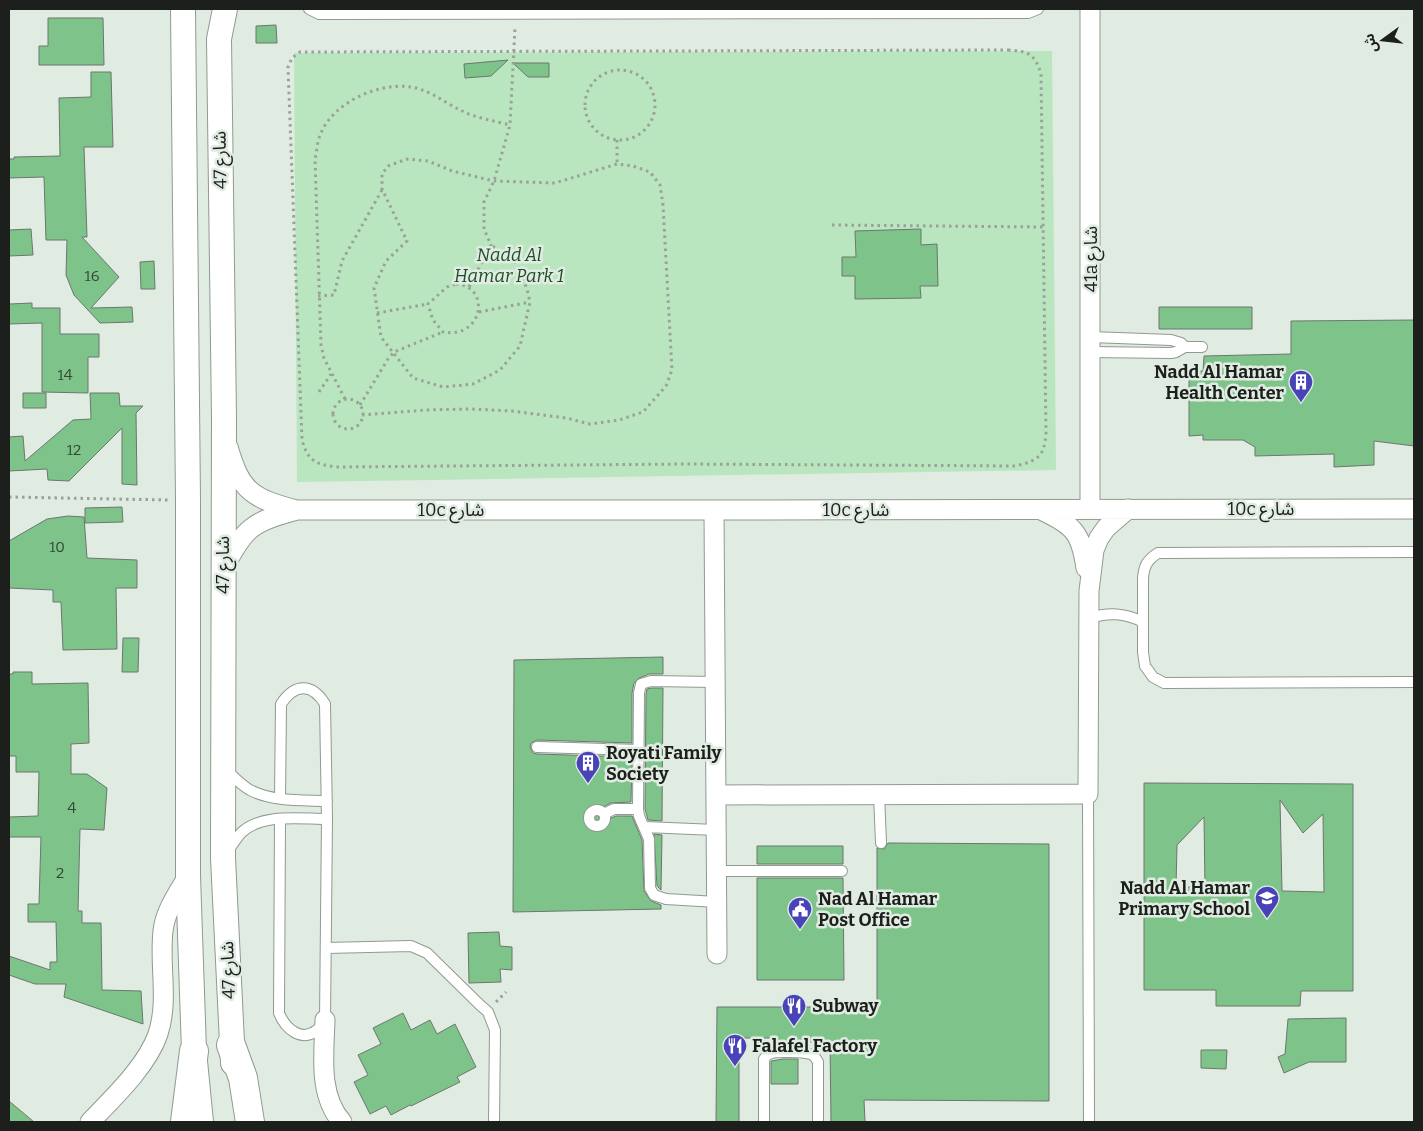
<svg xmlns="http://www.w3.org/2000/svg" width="1423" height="1131" viewBox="0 0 1423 1131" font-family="Bitter,'Noto Sans Arabic',serif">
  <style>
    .green { fill: #b9e6bf }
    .building { fill: #7ec48a; stroke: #6c766e; fill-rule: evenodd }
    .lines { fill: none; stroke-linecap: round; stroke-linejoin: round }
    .service-casing { stroke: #909a91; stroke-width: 12 }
    .minor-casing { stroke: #909a91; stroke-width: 21 }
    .tertiary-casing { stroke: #909a91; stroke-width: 26 }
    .primary-casing { stroke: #909a91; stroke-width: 30 }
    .path { stroke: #99a199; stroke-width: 3; stroke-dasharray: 2.5 4; stroke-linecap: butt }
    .service { stroke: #fff; stroke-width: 10 }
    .minor { stroke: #fff; stroke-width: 19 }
    .tertiary { stroke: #fff; stroke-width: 24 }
    .primary { stroke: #fff; stroke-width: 28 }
    .labels { text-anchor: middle; stroke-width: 5; stroke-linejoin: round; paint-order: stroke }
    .number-label { font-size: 15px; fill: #344838 }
    .street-label { font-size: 18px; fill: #1c1f1c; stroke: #e0ebe1 }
    .park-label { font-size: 18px; font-style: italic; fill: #1d4e28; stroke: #e0ebe1 }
    .poi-label { font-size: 18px; font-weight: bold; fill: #1c1f1c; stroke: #e0ebe1; text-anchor: start }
  </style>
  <rect width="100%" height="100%" fill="#e0ebe1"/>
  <!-- green -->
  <path class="green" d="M1052 51 1056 470 297 482 294 53Z"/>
  <!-- building -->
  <path class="building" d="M48 18H103L104 65H39V46H48Z
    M276 25 277 43H256V26Z
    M508 60 491 76 465 78 464 64Z
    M513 63H549V77H528Z
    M91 72H111L113 147H84L87 237H82L119 277 91 308 132 307 133 322 100 323 74 295 66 275 67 240H46L44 177 9 178V159H14V157L60 156 59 98 91 97Z
    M31 229 33 255 9 256V230Z
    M921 229V245L937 244 938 286H920L921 298 855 299V276H842V257H856L855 231Z
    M154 261 155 289H141L140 262Z
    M32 303V308H60V334H99V357H88V393L42 392V323L9 324V304Z
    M1159 307H1252V329H1159Z
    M1414 320V446L1374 441V465L1334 467V454L1255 456V447L1243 440H1203V435L1189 436V371H1203L1204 356 1291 354V321Z
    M23 393H46V408H23Z
    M90 393H119L120 406H143L136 413 137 485 122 484V428L69 481 48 480 47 469 9 471V437L23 436 25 461 73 420 91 419Z
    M122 507 123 522 85 523V508Z
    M68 516 84 517 87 558 137 560V588H116L117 649 63 650 61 602H53V590L9 588V541L47 519Z
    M123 638H139L138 672H122Z
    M663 657V674H649L639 678 634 683 632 693V743L537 740 531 743 530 747 533 753 537 754 632 757 631 802 611 803 601 808 597 814 600 819 604 821 616 816H632L642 840 644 891 651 901 661 905V909L513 912 514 660Z
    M13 672H32V684L88 683 89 743 71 744V774H87L107 788 104 830 80 829 78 911H82V923H101L102 990 141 991 143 1024 64 997 66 984H35L9 975V956L50 970V962H57L56 922H28V904H39L41 837H9V817L38 816 39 772H16V756H9V674H13Z
    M652 688H663L662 821 648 820 645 809 646 694 647 689Z
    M1144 783 1353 784V991H1301L1300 1006H1216V990H1144ZM1280 800 1303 833 1323 814 1324 892 1282 891ZM1204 817 1205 887H1176L1177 845Z
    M654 834 662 835 661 890 657 886Z
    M888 843 1049 844V1101L864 1100 865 1122H831L830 1042H798V1046H771V1038H739V1122H716L717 1007H877V848L884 849Z
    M757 846H843V864H757Z
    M757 878H843L844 980H757Z
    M499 932 500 946 512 947V970L500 969 501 982 469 983 468 933Z
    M403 1013 411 1030 430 1020 437 1034 455 1024 476 1067 457 1077 460 1082 411 1106 410 1105 391 1115 386 1106 370 1114 354 1082 368 1075 358 1055 381 1044 373 1028Z
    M1346 1018V1062H1309L1284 1073 1278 1057 1285 1054 1288 1019Z
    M1201 1050H1227L1226 1069 1201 1068Z
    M783 1059H798V1084H771V1061Z
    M9 1101 34 1122H9Z"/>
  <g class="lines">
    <defs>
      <path id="service" d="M309 9 319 14 1018 13H1028L1038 9
        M1091 337 1171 340 1181 343 1185 347
        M1090 352 1171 353 1176 352 1185 347H1202
        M1414 552 1158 553C1147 560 1144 566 1143 578V652L1145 666 1153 677 1164 683 1414 682
        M1089 618C1109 612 1125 613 1143 622
        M715 682 651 681 641 684 639 693 638 809 639 816 649 839 650 888 654 895 666 899 717 902
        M537 747 639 750
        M226 770C234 777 241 785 250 790 273 802 302 800 327 801
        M879 794 881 843
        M1088 794 1089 1122
        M280 798 281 704C295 683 312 683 325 704L327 819 325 1020C322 1023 320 1028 317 1030 301 1043 285 1028 279 1013L280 819
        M589 818a8 8 0 1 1 16 0a8 8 0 1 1-16 0Z
        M604 814 614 809H638
        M645 827 716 830
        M228 851C232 845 237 837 242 832 263 813 301 819 327 819
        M716 871H842
        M326 948 411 946 427 953 480 1005 488 1012 495 1030 494 1122
        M764 1122V1059C766 1057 766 1055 769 1054 775 1051 803 1052 810 1054 814 1055 816 1058 818 1062V1122"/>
      <path id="minor" d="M228 447C241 492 252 498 296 510
        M1090 509V9
        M714 511 717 954
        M1043 511C1075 526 1081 534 1086 568
        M224 568C244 528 253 521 297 510 669 511 1042 509 1414 509
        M716 795 1088 794 1089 591 1094 550 1099 538 1106 528 1128 509
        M325 1020C324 1054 318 1095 342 1122
        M90 1122C113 1098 147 1066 158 1034 169 1000 159 966 163 931 165 911 178 893 188 876"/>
      <path id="tertiary" d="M183 9 188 500V876L194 1051 201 1122
        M225 9 219 39 224 418 223 858 233 1063"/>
      <path id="primary" d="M231 1045 243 1078 250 1122
        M185 1122 194 1051"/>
    </defs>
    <!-- service casing -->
    <use href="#service" class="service-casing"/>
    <!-- minor casing -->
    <use href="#minor" class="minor-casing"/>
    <!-- tertiary casing -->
    <use href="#tertiary" class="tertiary-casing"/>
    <!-- primary casing -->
    <use href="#primary" class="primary-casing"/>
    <!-- path -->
    <path class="path" d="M1008 50C1028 51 1035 54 1041 74L1046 434C1044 457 1038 460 1016 466L686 464 336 467C315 464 308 461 302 440L288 67 292 58 300 52Z
      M585 105a35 35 0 1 1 70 0a35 35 0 1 1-70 0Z
      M617 140V164
      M832 225 1044 227
      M456 284C491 286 484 339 443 332L433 320 428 304 447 287Z
      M469 287 491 245 484 229V202L494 181 510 125 515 28
      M318 296 334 295 342 261 382 190
      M479 312 530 302
      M377 313 428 304
      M319 392 331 374
      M345 399 324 358 321 345 315 159C317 151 317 141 321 133 334 102 379 82 411 87 430 90 445 103 462 111 476 118 495 121 510 125
      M333 414a15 15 0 1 1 30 0a15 15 0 1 1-30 0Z
      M360 405 388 359 394 352 443 332
      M362 415 425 410 470 409 512 411 566 418 590 424 619 420 643 412 666 386 672 370 663 205 660 185 650 172 633 166 617 164 555 183 494 181 452 171 428 161 407 159 388 166 382 174V189L407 241 386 261 374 288 381 337 413 378 443 387 473 384 500 370 520 346 530 302 527 289 517 264 491 245
      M9 497 168 500
      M496 1002 506 992"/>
    <!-- service -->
    <use href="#service" class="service"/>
    <!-- minor -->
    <use href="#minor" class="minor"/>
    <!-- tertiary -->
    <use href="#tertiary" class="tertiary"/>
    <!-- primary -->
    <use href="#primary" class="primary"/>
  </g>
  <!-- icons -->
  <defs>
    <symbol id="building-pin" viewBox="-11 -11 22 30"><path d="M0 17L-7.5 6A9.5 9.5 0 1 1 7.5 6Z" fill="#4843b9" stroke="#e0ebe1"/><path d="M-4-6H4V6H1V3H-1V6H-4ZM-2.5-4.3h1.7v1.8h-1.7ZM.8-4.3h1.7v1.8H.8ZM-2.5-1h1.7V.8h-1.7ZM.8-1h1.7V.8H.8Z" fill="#fff"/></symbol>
    <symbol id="school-pin" viewBox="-11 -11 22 30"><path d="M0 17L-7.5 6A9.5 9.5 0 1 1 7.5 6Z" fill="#4843b9" stroke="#e0ebe1"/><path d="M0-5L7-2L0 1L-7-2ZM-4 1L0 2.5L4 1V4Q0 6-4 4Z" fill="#fff"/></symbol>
    <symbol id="civic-pin" viewBox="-11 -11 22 30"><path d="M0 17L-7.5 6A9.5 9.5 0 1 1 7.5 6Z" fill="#4843b9" stroke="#e0ebe1"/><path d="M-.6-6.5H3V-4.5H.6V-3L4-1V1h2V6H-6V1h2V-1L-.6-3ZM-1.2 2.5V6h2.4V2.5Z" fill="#fff"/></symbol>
    <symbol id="restaurant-pin" viewBox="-11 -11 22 30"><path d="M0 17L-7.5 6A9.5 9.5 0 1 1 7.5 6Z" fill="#4843b9" stroke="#e0ebe1"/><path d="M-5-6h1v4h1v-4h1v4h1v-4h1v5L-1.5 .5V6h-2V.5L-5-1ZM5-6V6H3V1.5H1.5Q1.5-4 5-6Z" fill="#fff"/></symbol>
  </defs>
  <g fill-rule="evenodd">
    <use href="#building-pin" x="1287" y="368" width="28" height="38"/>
    <use href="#building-pin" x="574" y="749" width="28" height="38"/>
    <use href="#school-pin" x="1253" y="884" width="28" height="38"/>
    <use href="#civic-pin" x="786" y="895" width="28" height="38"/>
    <use href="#restaurant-pin" x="780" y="992" width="28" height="38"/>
    <use href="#restaurant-pin" x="721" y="1032" width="28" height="38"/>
  </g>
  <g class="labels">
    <!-- number labels -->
    <g class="number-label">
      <text x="92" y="281">16</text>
      <text x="65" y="380">14</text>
      <text x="74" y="455">12</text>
      <text x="57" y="552">10</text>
      <text x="72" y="813">4</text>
      <text x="60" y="878">2</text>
    </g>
    <!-- street labels -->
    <g class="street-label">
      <text transform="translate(220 160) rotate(-91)" y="6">شارع 47</text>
      <text transform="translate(1091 259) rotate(-90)" y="6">41a شارع</text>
      <text x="1261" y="515">10c شارع</text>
      <text x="451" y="516">10c شارع</text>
      <text x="856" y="516">10c شارع</text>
      <text transform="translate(223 565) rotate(-90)" y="6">شارع 47</text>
      <text transform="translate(228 970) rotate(-92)" y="6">شارع 47</text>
    </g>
    <!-- park labels -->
    <g class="park-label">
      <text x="509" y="261">Nadd Al<tspan x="509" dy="21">Hamar Park 1</tspan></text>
    </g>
    <!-- poi labels -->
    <g class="poi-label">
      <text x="1284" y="378" text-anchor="end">Nadd Al Hamar<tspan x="1284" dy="21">Health Center</tspan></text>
      <text x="606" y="759">Royati Family<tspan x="606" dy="21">Society</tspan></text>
      <text x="1250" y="894" text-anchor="end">Nadd Al Hamar<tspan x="1250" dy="21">Primary School</tspan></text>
      <text x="818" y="905">Nad Al Hamar<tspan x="818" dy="21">Post Office</tspan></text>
      <text x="812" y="1012">Subway</text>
      <text x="752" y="1052">Falafel Factory</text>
    </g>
  </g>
  <!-- border -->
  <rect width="1423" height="1131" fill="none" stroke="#1c1f1c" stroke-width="20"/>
  <!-- north arrow -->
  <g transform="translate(1383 40) rotate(255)" stroke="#e0ebe1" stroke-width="4" paint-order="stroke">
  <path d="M0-4L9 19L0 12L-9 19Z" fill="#1c1f1c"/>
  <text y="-8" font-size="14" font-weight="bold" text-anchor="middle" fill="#1c1f1c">ش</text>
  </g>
</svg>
